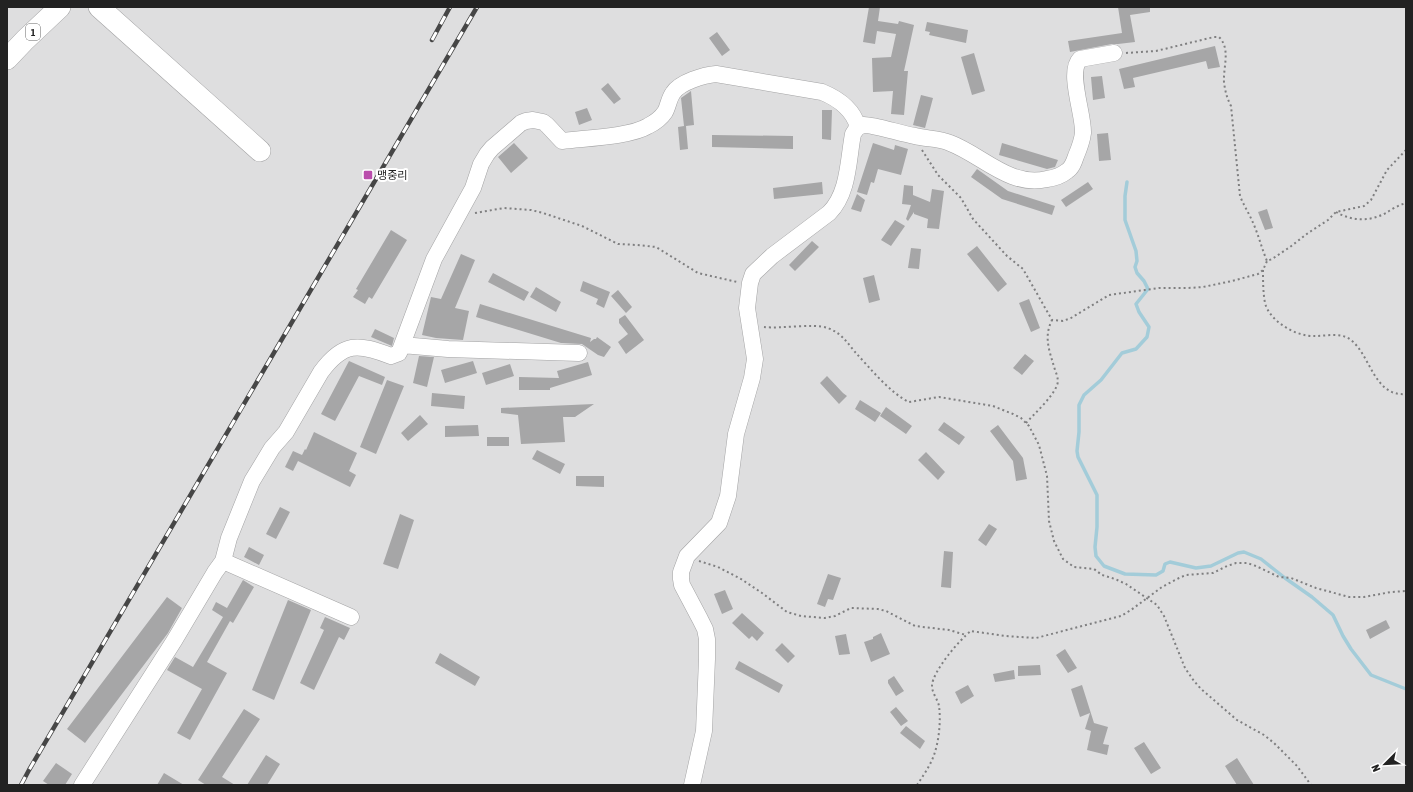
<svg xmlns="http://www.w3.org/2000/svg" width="1413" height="792" viewBox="0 0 1413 792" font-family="'Asap Condensed','Noto Sans KR',sans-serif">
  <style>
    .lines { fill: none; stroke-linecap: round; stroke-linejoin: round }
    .stream { stroke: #a3ccd9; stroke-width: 3.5 }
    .building { fill: #a6a6a7 }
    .minor-casing { stroke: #a3a3a4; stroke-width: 17 }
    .major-casing { stroke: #a3a3a4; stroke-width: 22 }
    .path { stroke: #7f7f80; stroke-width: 2; stroke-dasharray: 2 3; stroke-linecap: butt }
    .minor { stroke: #fff; stroke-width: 16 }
    .major { stroke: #fff; stroke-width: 21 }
    .rail-casing { stroke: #464646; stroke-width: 4.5 }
    .rail { stroke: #fff; stroke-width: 3; stroke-dasharray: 9; stroke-linecap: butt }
    .poi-dot { fill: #ba4dac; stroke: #fff; stroke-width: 1.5 }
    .labels { text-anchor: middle; stroke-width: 4; stroke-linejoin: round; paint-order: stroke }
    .shield { fill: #fff; stroke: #646464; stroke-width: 1 }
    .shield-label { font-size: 10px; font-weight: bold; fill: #222 }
    .poi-label { font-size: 11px; fill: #222; stroke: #fff; text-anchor: start }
  </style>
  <rect width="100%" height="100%" fill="#dededf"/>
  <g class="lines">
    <!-- stream -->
    <path class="stream" d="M1127 182 1125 196V220L1136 251 1137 261 1135 267 1137 273 1144 281 1148 289 1136 304 1139 312 1149 327 1147 337 1136 349 1122 353 1101 380 1084 395 1079 405V432L1077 451 1078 457 1097 495V527L1095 547 1096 556 1104 566 1125 574 1156 575 1163 571 1165 564 1170 562 1196 568 1211 566 1238 553 1244 552 1261 559 1285 578 1312 597 1333 615 1343 636 1351 649 1371 675 1406 689"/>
  </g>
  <!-- building -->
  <path class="building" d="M869 7H880L878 21 898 24 899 21 914 25 904 71H908L904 115 891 114 893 91 873 92 872 58 891 57 896 34 877 31 875 44 863 42Z
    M1118 7H1150V12L1130 15 1135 42 1118 44H1112L1070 52 1068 41 1122 33Z
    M927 22 968 30 966 43 929 35 930 32 925 31Z
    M717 32 730 50 722 56 709 38Z
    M1215 46 1220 67 1208 69 1206 61 1133 78 1135 87 1124 89 1119 69Z
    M974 53 985 91 972 95 961 57Z
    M1102 76 1105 98 1093 100 1091 77Z
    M608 83 621 99 614 104 601 89Z
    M691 91 694 125 686 126 688 149 680 150 678 127 684 126 681 98Z
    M921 95 933 98 925 128 913 125Z
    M587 108 592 120 579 125 575 112Z
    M822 110H832L831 140 822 139Z
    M1108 133 1111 160 1099 161 1097 134Z
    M712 135 793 136V149L712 147Z
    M514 143 528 158 511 173 498 157Z
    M873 143 894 150 895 145 908 149 901 175 878 169 874 183 871 182 867 195 857 192Z
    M1002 143 1058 160 1055 167 1047 169 999 155Z
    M977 169 1008 191 1055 206 1052 215 1002 199 971 177Z
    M822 182 823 194 774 199 773 188Z
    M1088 182 1093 189 1066 207 1061 200Z
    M904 185 913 186V195L930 202 932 189 944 191 939 229 927 228 928 219 914 214V212L908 221 906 219 911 205 902 204Z
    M857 194 865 200 861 212 851 209Z
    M1267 209 1273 228 1265 230 1258 212Z
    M895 220 905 226 891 246 881 240Z
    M391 230 407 240 372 299 369 297 365 304 353 297 358 290 356 289Z
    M812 241 819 247 795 271 789 265Z
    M977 246 1007 284 998 292 967 254Z
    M911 248 921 249 919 269 908 268Z
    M461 254 475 260 455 308 469 311 463 340 436 338 422 335 431 297 441 299Z
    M493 273 529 292 524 301 488 282Z
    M874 275 880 300 869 303 863 278Z
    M583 281 610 292 604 308 596 304 598 299 580 291Z
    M536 287 561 302 556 312 530 297Z
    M618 290 632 307 626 313 611 296Z
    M1029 299 1040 328 1031 332 1019 303Z
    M480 304 591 338 590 342 594 339H596L597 337 611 347 604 357 598 355 582 344 561 343 476 317Z
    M625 315 644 340 626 354 618 342 628 334 619 323V319Z
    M375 329 394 338 392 346 371 337Z
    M1025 354 1034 361 1022 375 1013 368Z
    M419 356 434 357 427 387 413 383Z
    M349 361 385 377 382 385 359 376 335 421 321 414Z
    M473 361 477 373 445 383 441 370Z
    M588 362 592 375 550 388V390H519V377L559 378 557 371Z
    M510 364 514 376 486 385 482 373Z
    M827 376 843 393 847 396 839 404 820 383Z
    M387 380 404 386 376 454 360 447Z
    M432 393 465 396 464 409 431 406Z
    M860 400 881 413 875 422 855 409Z
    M594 404 575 417H563L565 442 521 444 518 415 501 413V408Z
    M886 407 912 426 906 434 880 416Z
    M420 415 428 424 408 441 401 433Z
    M944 422 965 437 959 445 938 430Z
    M478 425 479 436 445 437V426Z
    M998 425 1023 458 1027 479 1016 481 1013 461 990 431Z
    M314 432 357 453 349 471 356 475 350 487 298 461 293 471 285 467 293 451 302 455 305 449 306 450Z
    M487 437H509V446H487Z
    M537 450 565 464 560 474 532 459Z
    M926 452 945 472 938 480 918 460Z
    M576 476H604V487L576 486Z
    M280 507 290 512 276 539 266 534Z
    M400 514 414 520 398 569 383 564Z
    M989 524 997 529 986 546 978 540Z
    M249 547 264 555 259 565 244 557Z
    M944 551 953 552 951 588 941 587Z
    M828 574 841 578 833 600 828 599 825 607 817 604Z
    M243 580 254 587 233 623 230 621 207 662 227 673 190 740 177 733 202 689 167 670 175 657 193 667 223 617 212 610 216 602 227 608Z
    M725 590 733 609 722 614 714 594Z
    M167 597 182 608 168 633 85 743 67 729Z
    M288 600 311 610 274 700 252 690Z
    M742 613 764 633 757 641 752 636 749 639 732 623Z
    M325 617 350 628 344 640 339 637 314 690 300 683 324 630 320 628Z
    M1386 620 1390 628 1370 639 1366 630Z
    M881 633 890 654 871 662 864 642 873 639V637Z
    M846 634 850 654 839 655 835 636Z
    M782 643 795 656 788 663 775 650Z
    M1065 649 1077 668 1068 673 1056 655Z
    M440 653 480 677 475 686 435 663Z
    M739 661 783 685 779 693 735 669Z
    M1040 665 1041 675 1018 676V666Z
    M1014 670 1015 679 995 682 993 674Z
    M894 676 904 691 896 696 888 683V680Z
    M968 685 974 696 961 704 955 692Z
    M1082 685 1094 723 1108 727 1103 744 1109 745 1107 755 1087 750 1091 731 1085 729 1090 713 1080 717 1071 689Z
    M896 707 908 721 901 726 890 712Z
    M244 709 260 719 222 777 235 785H206L198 780Z
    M906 726 925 741 920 749 900 733Z
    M1144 742 1161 768 1151 774 1134 748Z
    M266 755 280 764 267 785H247Z
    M1237 758 1254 785H1237L1225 766Z
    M56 763 72 774 65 785H49L43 781Z
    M164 773 184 785H157Z"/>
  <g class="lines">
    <defs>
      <path id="minor" d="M402 345 448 349 579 353
        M223 561 351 617
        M82 785 174 641 215 572 223 561 229 538 252 481 272 448 286 432 321 372C343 342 358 343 391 356L399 353 434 259 473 188 481 164 487 154 492 148 521 123 526 121 533 120 543 122 547 125 562 141C584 138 630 137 648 126 654 123 661 118 665 112 668 107 669 98 673 93 680 82 704 75 716 74L822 92C839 99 853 109 858 127
        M692 785 704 731 707 659V639L705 629 700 619 682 585 681 579V572L687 556 719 523 728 496 736 434 752 378 755 359 747 308 750 283 753 274 772 256 829 213C849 193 848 160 853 134 856 129 858 126 864 125 875 125 902 134 915 136 926 139 939 138 950 143 982 155 1010 188 1047 179 1054 178 1061 176 1067 171 1072 168 1074 162 1076 156 1079 149 1082 141 1083 133 1084 115 1067 72 1080 59L1114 53"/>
      <path id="major" d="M99 7 260 151
        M7 59 25 40 60 7"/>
    </defs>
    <!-- minor casing -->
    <use href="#minor" class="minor-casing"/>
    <!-- major casing -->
    <use href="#major" class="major-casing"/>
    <!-- path -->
    <path class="path" d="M1126 53 1156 51 1214 37H1219C1231 49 1223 67 1224 82 1225 91 1227 98 1231 106L1240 196C1244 206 1250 215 1254 225 1259 237 1262 249 1267 261L1272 259 1290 247 1308 233 1328 220 1336 212 1364 206 1371 200 1387 170 1406 150
      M922 150 938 175 961 198 973 219 1007 256 1023 269 1052 320 1063 321 1071 318 1109 295 1159 288H1188L1203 287 1232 281 1258 274 1263 270 1267 261
      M1336 212C1352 221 1369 222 1386 213 1392 209 1399 205 1406 203
      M475 213 504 208 531 210 543 213 582 226 618 244 637 245 656 247 698 273 737 282
      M1263 270C1263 281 1263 292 1265 303 1270 322 1297 337 1315 336 1327 336 1341 332 1351 340 1371 356 1374 397 1406 394
      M764 327C781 329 813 323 828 328 841 333 847 342 855 352 870 368 890 393 909 402L939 397 993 406 1013 414 1021 418 1029 426 1039 445 1047 476 1049 521 1054 541 1063 559 1074 567 1094 569 1102 575 1115 579 1126 584 1157 605 1164 616 1185 668 1194 681 1201 689 1237 720 1264 735 1274 743 1297 766 1311 785
      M1026 423C1034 414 1053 397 1057 385 1059 381 1057 375 1055 370 1050 352 1043 338 1052 320
      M699 561 718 567 741 579 762 593 787 612 801 616 825 618 835 616 851 608 878 609 886 611 915 626 949 630 966 635
      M917 785C923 776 930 766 934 755 939 741 941 721 939 706 938 700 932 693 932 686 932 672 960 639 971 631L1005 636 1036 638 1121 616 1131 610 1162 587 1179 578 1186 575 1213 573 1227 566 1236 563H1247L1256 566 1279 577 1291 578 1316 588 1349 597H1364L1391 592 1406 591"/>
    <!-- minor -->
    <use href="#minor" class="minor"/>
    <!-- major -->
    <use href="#major" class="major"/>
    <defs>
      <path id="rail" d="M432 40 450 7
        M21 785 29 770 477 7"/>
    </defs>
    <!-- rail casing -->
    <use href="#rail" class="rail-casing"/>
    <!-- rail -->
    <use href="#rail" class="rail"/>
  </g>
  <!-- markers -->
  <rect class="poi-dot" x="363" y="170" width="10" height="10" rx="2"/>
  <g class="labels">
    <!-- shield labels -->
    <rect class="shield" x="26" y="24" width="14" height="16" rx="3"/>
    <g class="shield-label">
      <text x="33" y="36">1</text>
    </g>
    <!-- poi labels -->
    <g class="poi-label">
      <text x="377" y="179">맹중리</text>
    </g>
  </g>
  <!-- border -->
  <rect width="1413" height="792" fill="none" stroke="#222222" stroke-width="16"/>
  <!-- north arrow -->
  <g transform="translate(1385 764) rotate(246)" stroke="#ffffff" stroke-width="3" paint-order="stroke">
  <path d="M0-3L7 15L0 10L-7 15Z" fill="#222222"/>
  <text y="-6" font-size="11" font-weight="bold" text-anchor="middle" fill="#222222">N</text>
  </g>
</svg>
